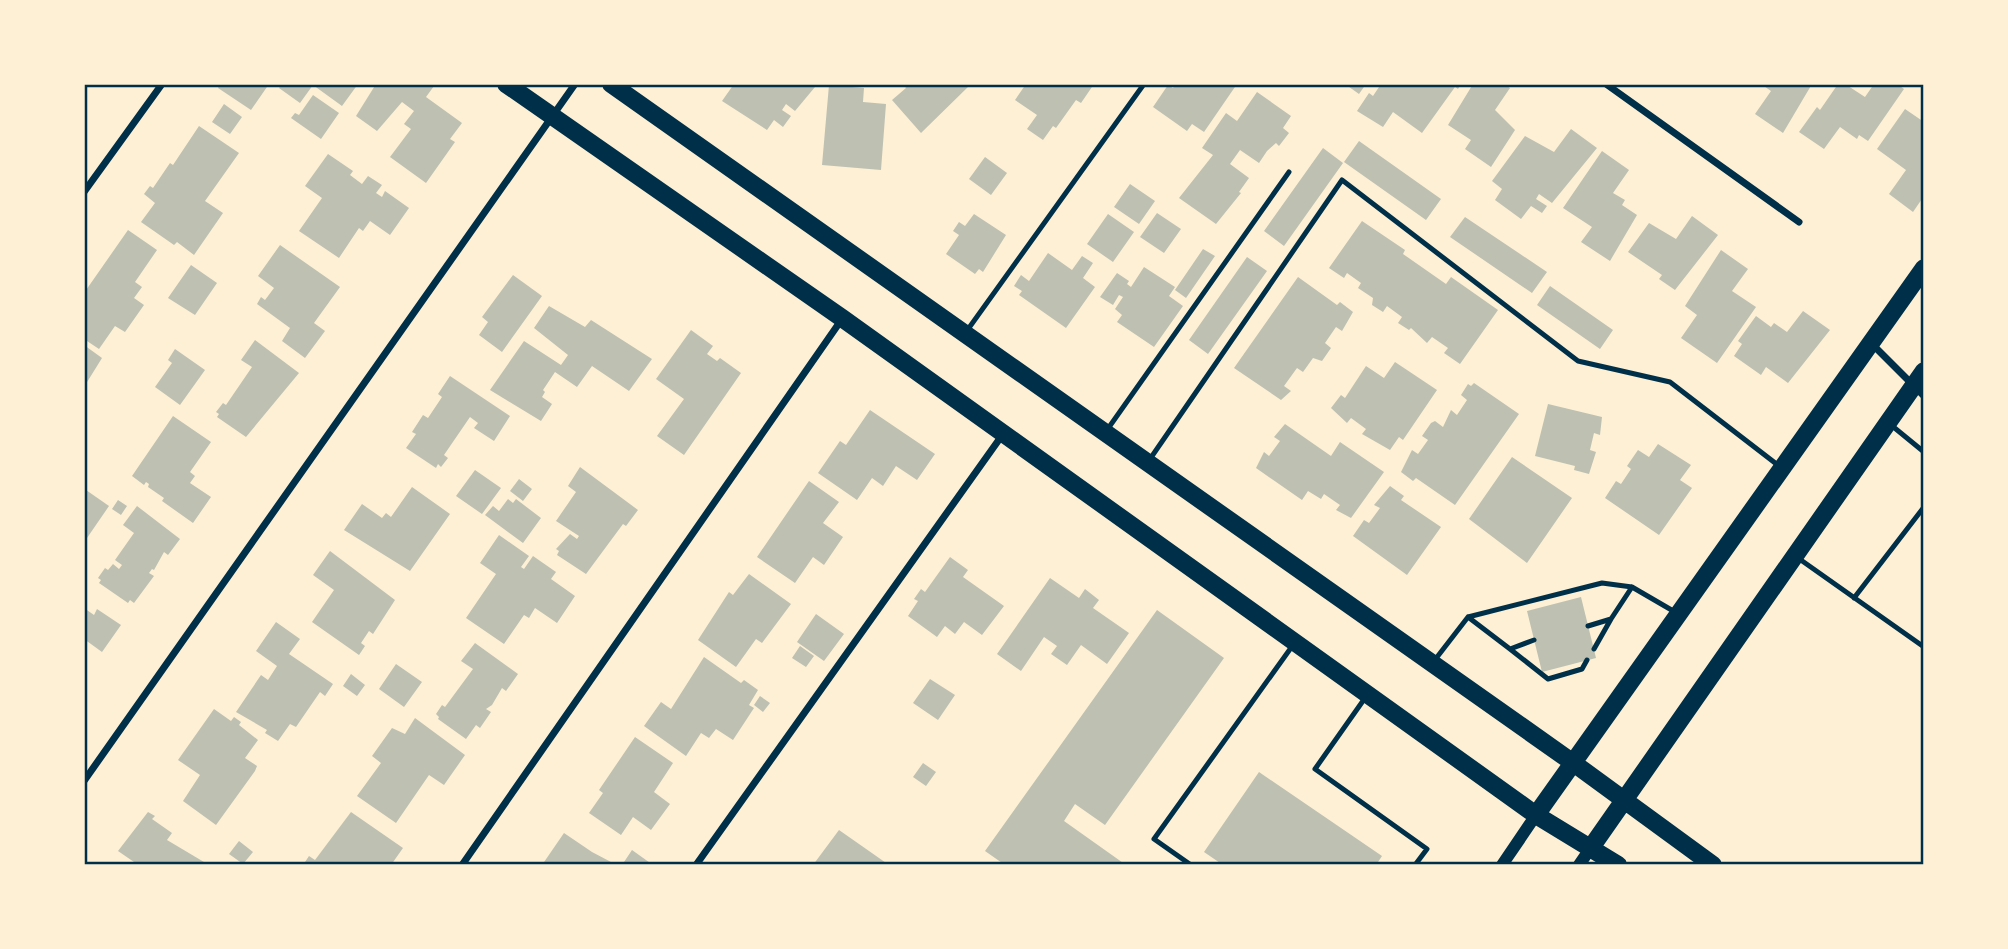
<svg xmlns="http://www.w3.org/2000/svg" width="2008" height="949" viewBox="0 0 2008 949" font-family="'Source Sans 3',sans-serif">
  <style>
    .building { fill: #bec0b2 }
    .lines { fill: none; stroke-linecap: round; stroke-linejoin: round }
    .service { stroke: #003049; stroke-width: 5 }
    .minor { stroke: #003049; stroke-width: 7 }
    .tertiary { stroke: #003049; stroke-width: 12 }
    .primary { stroke: #003049; stroke-width: 18 }
    .neatline { fill: none; stroke: #003049; stroke-width: 2.5 }
  </style>
  <rect width="100%" height="100%" fill="#fdf0d5"/>
  <!-- building -->
  <path class="building" d="M220 84H269L251 110 218 88Z
    M282 84H358L342 106 313 85 300 103 279 88Z
    M376 84H431L434 86 426 97 462 123 450 139 455 142 426 183 390 157 411 129 404 124 414 111 402 102 377 131 356 116Z
    M734 84H810L815 87 795 111 786 104 782 110 791 116 783 127 774 120 767 130 722 101Z
    M903 84H967L969 86 921 133 892 100 906 88Z
    M1026 84H1094L1081 103 1076 100 1056 128 1053 126 1043 140 1027 129 1037 115 1015 100Z
    M1176 84H1237L1204 132 1192 124 1187 131 1153 107 1168 85 1173 88Z
    M1345 84H1366L1359 94Z
    M1381 84H1461L1458 89 1455 87 1422 133 1393 112 1383 127 1357 111 1369 93 1373 96Z
    M1473 84H1504L1510 88 1495 110 1515 130 1491 167 1465 149 1471 140 1448 125Z
    M1761 84H1812L1783 133 1755 114 1771 91Z
    M1838 84H1845L1865 97 1874 84H1897L1904 89 1868 141 1859 135 1857 139 1840 127 1824 149 1799 132 1817 107 1820 110Z
    M829 85 864 88 863 102 886 104 881 170 822 165Z
    M1257 92 1291 116 1283 128 1289 133 1279 146 1276 143 1267 151 1259 163 1240 150 1230 164 1249 178 1239 192 1241 193 1216 224 1179 198 1213 155 1202 148 1226 113 1237 121Z
    M313 95 339 113 321 139 291 118 295 113 299 115Z
    M224 104 242 117 230 134 212 122Z
    M1905 109 1924 122V196L1913 212 1889 194 1906 170 1877 149Z
    M199 126 239 153 205 201 223 213 194 255 177 242 174 245 141 222 155 203 144 194 150 186 153 188 170 163 173 165Z
    M1571 129 1597 148 1552 203 1539 194 1536 199 1547 206 1542 213 1531 206 1521 219 1495 200 1502 189 1492 181 1525 136 1554 152Z
    M1359 141 1441 199 1426 220 1344 162Z
    M1323 148 1343 163 1284 246 1264 231Z
    M1602 151 1629 170 1613 193 1625 200 1622 205 1637 215 1610 261 1581 242 1592 227 1563 208Z
    M328 154 353 171 350 175 362 184 368 176 382 185 376 193 382 197 385 191 409 208 390 235 370 221 363 231 359 228 339 258 299 231 322 198 305 186Z
    M985 157 1007 173 991 195 969 179Z
    M1130 184 1155 201 1139 224 1114 207Z
    M1157 213 1181 229 1164 253 1140 237Z
    M974 214 1006 235 983 272 979 269 975 274 946 254 959 235 953 231 959 222 965 226Z
    M1108 214 1134 232 1113 262 1087 244Z
    M1692 216 1718 235 1675 290 1659 279 1662 275 1628 252 1649 223 1676 239Z
    M1465 217 1547 272 1532 293 1450 237Z
    M1362 221 1405 250 1403 254 1446 284 1451 277 1498 310 1460 364 1444 353 1448 348 1432 337 1427 343 1411 328 1409 330 1398 323 1402 317 1387 306 1383 312 1372 305 1373 298 1358 288 1361 283 1347 273 1344 278 1329 268Z
    M128 230 157 250 135 282 142 287 134 298 144 305 125 332 115 326 99 349 84 339V293Z
    M280 245 340 287 314 323 325 331 305 358 282 341 290 328 257 304 261 297 265 300 274 288 258 276Z
    M1203 249 1215 256 1186 298 1175 290Z
    M1721 250 1748 269 1732 291 1756 307 1717 363 1681 338 1697 315 1685 306Z
    M1048 253 1072 270 1082 256 1093 263 1083 278 1095 287 1066 328 1019 295 1022 291 1014 286 1021 275 1029 281Z
    M1247 257 1267 271 1208 354 1189 340Z
    M191 265 217 283 195 315 168 298Z
    M1144 267 1175 287 1169 296 1183 306 1154 347 1117 322 1122 315 1115 309 1123 297 1119 295 1113 305 1100 297 1117 273 1129 281 1127 284 1131 287Z
    M513 275 542 296 502 352 479 335 488 322 482 317Z
    M1298 277 1337 305 1340 302 1353 312 1342 331 1336 327 1325 343 1331 348 1322 361 1313 358 1303 372 1297 368 1284 386 1291 391 1281 400 1234 368Z
    M1550 286 1613 330 1600 349 1537 305Z
    M549 306 585 327 591 320 652 359 629 391 592 366 577 387 555 372 543 390 545 392 542 397 552 404 541 421 490 390 524 341 561 365 568 355 534 328Z
    M1803 311 1830 330 1788 383 1766 367 1761 375 1734 356 1742 344 1738 341 1756 316 1771 327 1774 323 1787 332Z
    M691 330 713 346 707 354 717 361 720 358 741 373 684 455 657 436 684 399 656 379Z
    M255 340 299 373 246 437 217 417 219 414 216 412 223 403 226 405 252 367 241 360Z
    M84 345 102 358 84 387Z
    M175 349 205 370 180 405 155 387 172 363 168 360Z
    M1395 362 1437 390 1403 440 1399 437 1390 450 1362 434 1366 429 1351 418 1347 423 1331 408 1341 395 1345 398 1366 366 1384 378Z
    M450 376 510 416 494 441 474 428 478 423 470 417 444 455 448 458 441 467 438 464 436 468 406 448 416 434 412 432 423 415 428 418 442 397 438 394Z
    M1474 383 1519 414 1455 505 1416 478 1413 481 1401 472 1412 450 1418 454 1428 440 1422 436 1431 423 1435 421 1443 427 1451 410 1457 415 1467 400 1461 395 1468 384 1471 386Z
    M1548 404 1602 417 1600 435 1594 433 1590 450 1596 452 1589 474 1574 470 1575 466 1535 456Z
    M870 410 935 454 917 480 896 466 883 486 872 478 857 500 818 473 840 441 846 445Z
    M173 416 211 442 190 472 195 476 190 483 211 497 193 523 162 501 164 498 148 487 149 484 146 482 144 485 132 476Z
    M1285 424 1331 456 1340 442 1384 472 1351 518 1336 510 1340 505 1324 494 1321 499 1308 491 1302 500 1256 468 1264 452 1269 456 1280 441 1274 437Z
    M1658 444 1691 465 1680 480 1692 488 1659 535 1605 498 1616 481 1621 484 1631 469 1627 466 1638 450 1649 457Z
    M1512 457 1572 498 1527 563 1469 519Z
    M580 467 638 510 626 526 623 524 586 574 557 555 559 551 556 549 570 534 577 539 579 536 556 521 576 492 568 486Z
    M475 470 501 488 482 514 456 496Z
    M519 479 532 489 523 501 510 491Z
    M809 481 839 502 823 523 843 537 824 565 813 557 795 583 757 557Z
    M1390 486 1404 496 1401 500 1441 527 1407 575 1353 536 1364 520 1369 523 1380 508 1374 505Z
    M412 487 450 514 410 571 344 530 362 504 382 518 386 513 391 517Z
    M86 490 109 506 87 538 84 536Z
    M508 499 513 503 516 499 541 518 523 543 485 515 493 506 499 511Z
    M118 500 127 506 121 515 112 509Z
    M137 506 180 539 168 555 164 552 154 570 152 569 149 573 154 576 134 603 130 600 128 603 99 583 101 580 98 578 105 568 108 570 113 564 119 569 122 565 115 560 134 533 123 525Z
    M499 535 529 556 521 567 524 569 533 556 556 572 551 579 575 596 557 623 535 608 529 618 524 615 504 644 466 618 496 574 480 563Z
    M330 551 395 600 373 634 369 631 361 643 365 646 359 655 312 622 334 590 313 575Z
    M950 557 968 570 963 577 1004 606 982 635 964 622 955 634 945 626 937 637 908 616 918 601 914 599 921 589 925 592Z
    M749 574 791 604 762 643 756 639 736 667 698 640 729 592 733 595Z
    M1050 578 1079 598 1085 589 1099 600 1093 608 1129 633 1107 664 1081 645 1067 665 1051 654 1057 646 1044 637 1021 671 997 654Z
    M1581 597 1596 658 1542 672 1527 611Z
    M84 608 94 615 97 609 121 625 102 652 84 639Z
    M1157 610 1224 658 1105 825 1075 804 1064 821 1126 865H1005L985 851Z
    M816 614 844 634 824 661 797 642Z
    M276 622 300 639 289 654 333 684 325 696 320 692 296 727 290 724 278 741 265 733 267 730 236 712 261 675 268 680 277 666 256 651Z
    M475 643 518 674 506 691 502 688 492 705 486 709 491 712 480 728 476 725 466 739 438 719 439 717 436 714 442 705 445 707 473 669 461 661Z
    M800 646 814 656 806 667 792 658Z
    M704 657 741 683 744 680 758 690 749 705 754 708 733 740 716 729 709 738 701 733 686 756 644 726 661 702 671 709Z
    M396 664 422 682 404 707 379 689Z
    M351 674 365 685 357 696 343 686Z
    M930 679 955 695 938 720 913 703Z
    M760 696 770 703 763 712 754 705Z
    M214 709 231 721 234 717 241 722 239 725 258 740 245 758 257 766 255 771 216 825 183 801 200 775 178 760Z
    M415 718 465 755 444 785 429 775 396 823 357 796 381 763 372 756 392 728 405 734Z
    M635 737 673 763 654 792 670 804 651 830 633 817 621 835 589 813 603 793 599 790Z
    M923 763 936 772 926 786 913 777Z
    M1259 772 1382 856 1376 865H1223L1204 852Z
    M148 812 155 816 152 819 172 833 167 840 209 865H132L134 862 118 851Z
    M351 812 403 848 391 865H303L309 856 315 860Z
    M839 830 889 865H813Z
    M564 833 592 852 611 862 609 865H542Z
    M239 841 253 852 243 864 229 854Z
    M632 850 653 865H622Z"/>
  <g class="lines">
    <!-- service -->
    <path class="service" d="M966 332 1144 84
      M1891 425 1924 452
      M1107 430 1289 172
      M1150 459 1342 180 1578 361 1670 382 1779 466
      M1798 558 1924 647
      M1854 598 1924 507
      M1468 617 1510 649
      M1588 626 1611 619 1632 587
      M1534 640 1510 649 1548 679 1582 669 1587 660
      M1594 649 1611 619
      M1434 661 1468 617 1602 583 1632 587 1675 612
      M1365 698 1315 769 1427 849 1415 865
      M1191 865 1154 839 1293 645"/>
    <!-- minor -->
    <path class="minor" d="M1606 84 1799 222
      M84 192 162 84
      M1873 345 1924 396
      M84 781 575 84
      M462 865 842 319
      M696 865 1003 434"/>
    <!-- tertiary -->
    <path class="tertiary" d="M1502 865 1536 815
      M1579 865 1590 849"/>
    <!-- primary -->
    <path class="primary" d="M506 84 842 318 1536 815 1618 865
      M611 84 1572 762 1713 865
      M1536 815 1924 268
      M1590 849 1924 371"/>
  </g>
  <!-- border -->
  <rect width="2008" height="949" fill="none" stroke="#fdf0d5" stroke-width="172"/>
  <rect x="86" y="86" width="1836" height="777" class="neatline"/>
</svg>
